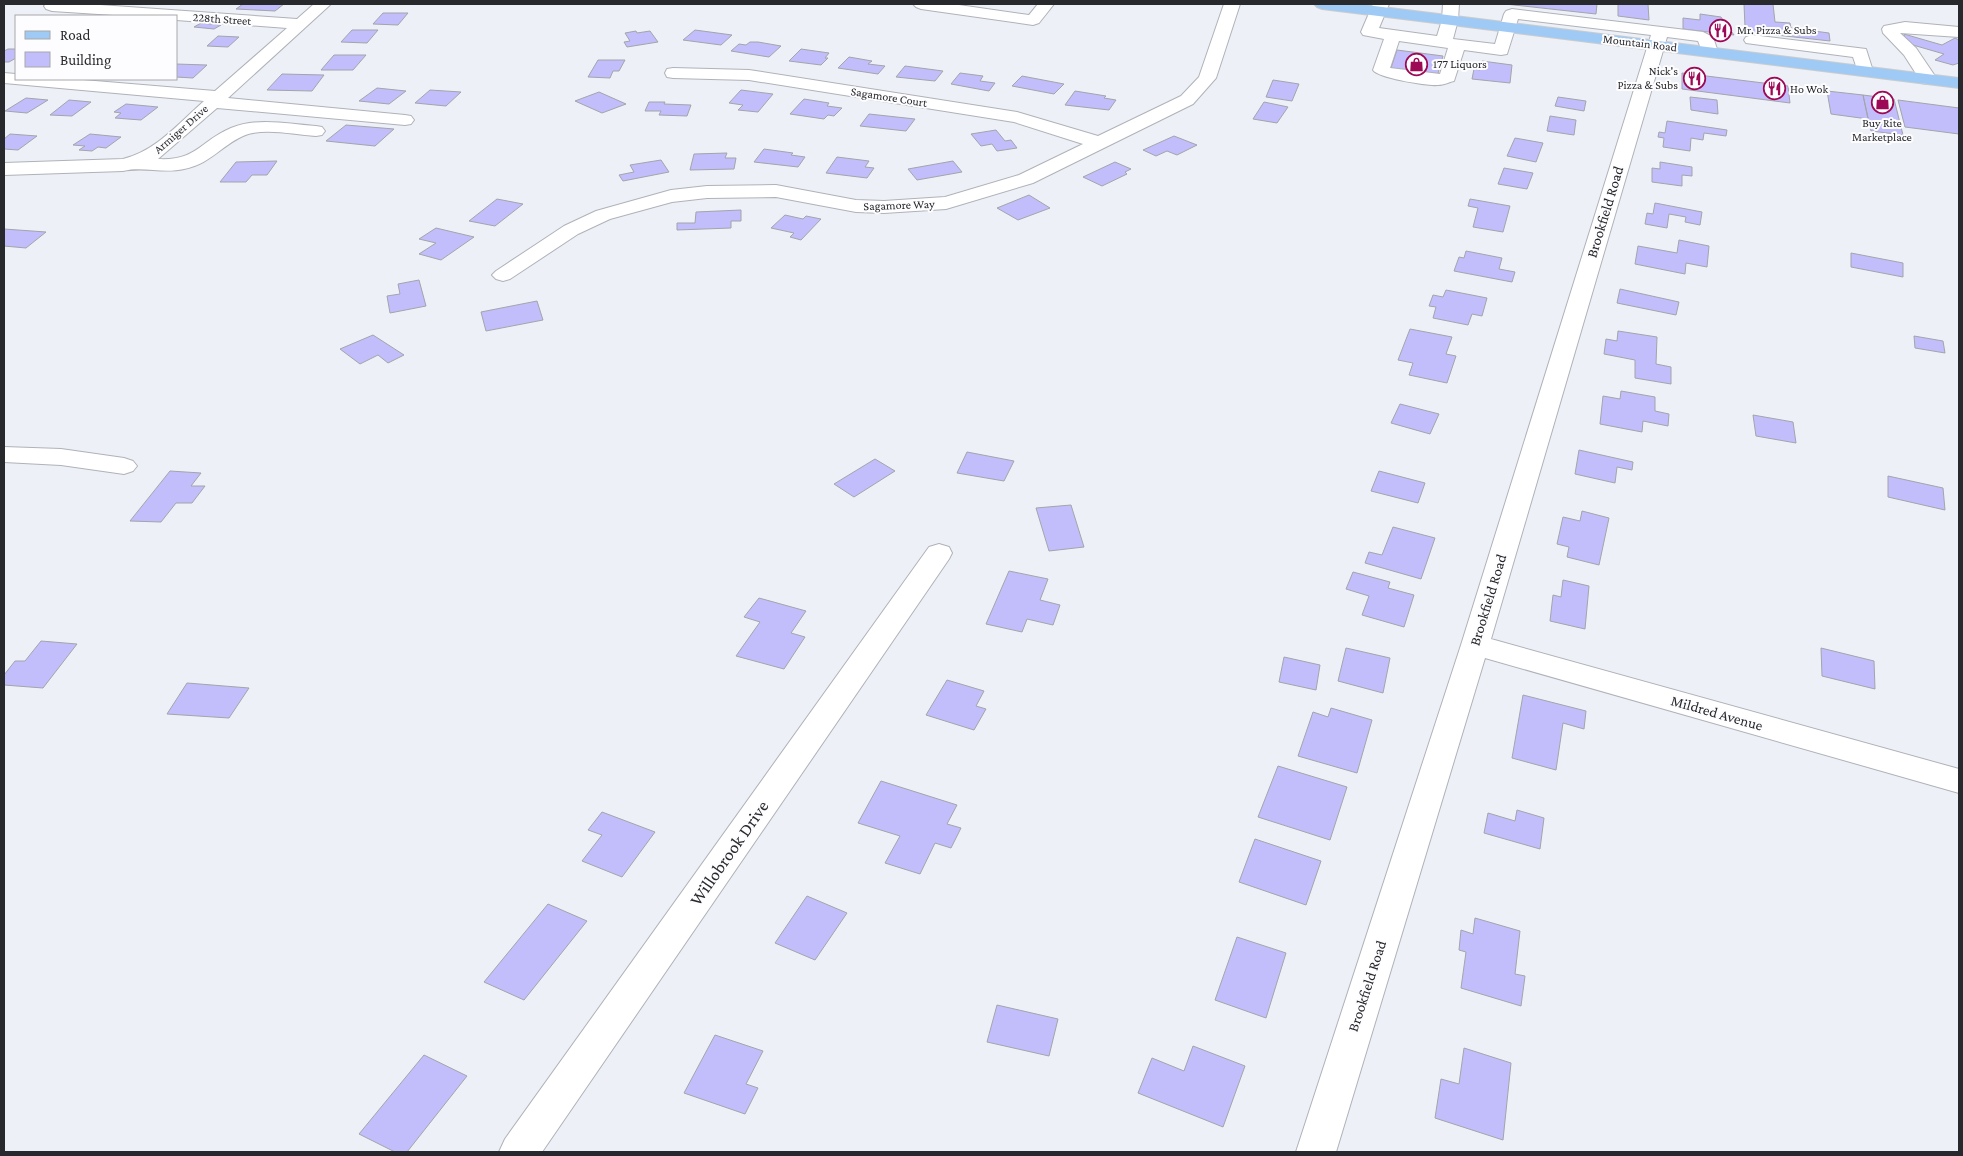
<svg xmlns="http://www.w3.org/2000/svg" width="1963" height="1156" viewBox="0 0 1963 1156" font-family="'Crimson Pro',serif">
  <style>
    .building { fill: #c1befb; stroke: #a4a4ab }
    .lines { fill: none; stroke-linecap: round; stroke-linejoin: round }
    .minor-casing { stroke: #afb2b8; stroke-width: 2 }
    .major-casing { stroke: #cbcccc; stroke-width: 2 }
    .minor { fill: #fff; fill-rule: evenodd }
    .major { fill: #9ecaf5; fill-rule: evenodd }
    .labels { text-anchor: middle; stroke-width: 4; stroke-linejoin: round; paint-order: stroke }
    .far-street-label { font-size: 12px; fill: #28292c; stroke: #fdfdff }
    .far-poi-label { font-size: 12px; fill: #28292c; stroke: #fdfdff; text-anchor: start }
    .street-label { font-size: 15px; fill: #28292c; stroke: #fdfdff }
    .near-street-label { font-size: 18px; fill: #28292c; stroke: #fdfdff }
  </style>
  <rect width="100%" height="100%" fill="#edf0f7"/>
  <!-- building -->
  <path class="building" d="M243 4H284L275 11 236 9Z
    M1505 4H1597L1596 14Z
    M1618 4H1648L1649 20 1618 16Z
    M1744 4H1773L1775 22 1790 23 1791 28 1829 33 1830 41 1749 32 1745 27Z
    M383 13H408L398 25 373 24Z
    M1700 14 1721 17 1734 35 1683 29V18L1700 20Z
    M201 23 221 25 214 29 194 27Z
    M352 30H378L367 43 341 42Z
    M695 30 732 35 721 45 683 40Z
    M636 31 637 33 650 31 658 42 627 47 624 42 630 41 625 33Z
    M1904 34 1942 45 1955 38 1959 40V63L1953 65 1935 60 1944 54 1906 43Z
    M218 36 239 37 228 47 207 46Z
    M750 42H758L781 46 769 57 731 51 739 44 746 45Z
    M8 49H16V58L9 62H4V51Z
    M801 49 829 53 825 58H828L821 65 789 61Z
    M1397 50 1443 56 1437 77 1390 71Z
    M334 55H366L353 70H321Z
    M849 57 872 61 868 64 885 66 878 74 838 68Z
    M598 60H625L619 71H613L610 78 588 77Z
    M1482 61 1512 65 1510 83 1472 79 1474 69 1480 70Z
    M176 64 207 65 193 78 176 77Z
    M905 66 943 71 935 81 896 77Z
    M960 73 983 76 980 81 995 83 989 91 951 84Z
    M1682 73 1788 86 1790 103 1682 89Z
    M282 74 324 75 312 91 267 90Z
    M1022 76 1064 84 1054 94 1012 86Z
    M1273 80 1299 84 1292 101 1266 97Z
    M377 88 406 91 389 104 359 101Z
    M430 90 461 92 446 106 415 103Z
    M741 90 773 94 758 112 738 110 743 105 729 103Z
    M1075 91 1106 96 1104 98 1116 100 1109 110 1065 105Z
    M1827 91 1863 95 1868 119 1831 114Z
    M599 92 626 104 602 113 575 101Z
    M1863 95 1894 99 1903 135 1871 131Z
    M1558 97 1586 101 1584 111 1555 106Z
    M1690 97 1717 100 1718 114 1691 110Z
    M26 98 48 100 27 113 5 111Z
    M804 99 829 103 827 106 842 108 834 116 828 115 824 119 790 114Z
    M69 100 91 102 72 116 50 115Z
    M1898 100 1959 108V134L1905 127Z
    M649 102H665L664 104 691 105 687 116 659 115 661 111H645Z
    M1264 102 1288 107 1277 123 1253 119Z
    M126 104 158 107 141 120 115 118 121 113 114 112Z
    M869 114 915 119 906 131 860 126Z
    M1550 116 1576 120 1574 135 1547 131Z
    M1667 121 1727 130 1726 136 1704 133 1703 140 1691 138 1690 151 1663 147 1664 138 1658 137 1659 132 1665 133Z
    M346 125 394 129 375 146 326 141Z
    M996 130 1005 141 1011 140 1017 148 997 151 992 144 981 146 971 134Z
    M10 134 37 136 18 150 4 149V139Z
    M90 134 121 137 106 148 98 147 92 151 79 150 85 146 73 145Z
    M1174 136 1197 145 1177 155 1167 151 1156 156 1143 150Z
    M1515 138 1543 143 1536 162 1507 156Z
    M764 149 793 153 791 155 805 157 798 167 754 162Z
    M727 153 725 158H736L734 169 690 170 694 154Z
    M837 157 869 161 865 167 874 168 867 178 826 173Z
    M661 160 669 172 623 181 619 175 634 172 630 165Z
    M277 161 267 175H252L246 182H220L236 162Z
    M953 161 962 172 917 180 908 169Z
    M1115 162 1131 169 1125 172 1127 174 1102 186 1083 177Z
    M1660 162 1692 167V176L1682 175V186L1652 182V168L1660 169Z
    M1504 168 1533 173 1527 189 1498 184Z
    M1029 195 1050 208 1018 220 997 208Z
    M497 199 523 204 495 226 469 221Z
    M1470 199 1510 206 1503 232 1473 227 1478 208 1468 206Z
    M1655 203 1702 212 1700 225 1685 222 1686 217 1669 214 1667 228 1645 224 1647 213 1653 214Z
    M741 210V221H731V228L677 230V223H695L696 212Z
    M785 215 803 219 806 216 821 219 801 240 790 237 794 233 771 228Z
    M436 228 474 237 441 260 419 254 436 243 419 239Z
    M4 229 46 232 26 248 4 246Z
    M1679 240 1709 246 1707 267 1686 263 1685 274 1635 264 1638 246 1677 253Z
    M1466 251 1502 258 1499 269 1515 272 1512 282 1454 271 1459 257 1464 258Z
    M1851 253 1903 263V277L1851 267Z
    M419 280 426 306 390 313 387 296 400 294 398 284Z
    M1620 289 1679 302 1676 315 1617 303Z
    M1446 290 1487 298 1482 316 1472 314 1468 325 1433 318 1436 307 1429 306 1433 295 1443 297Z
    M537 301 543 320 486 331 481 312Z
    M1410 329 1452 337 1446 354 1456 356 1447 383 1409 375 1413 363 1398 360Z
    M1618 331 1657 337 1656 364 1671 367V384L1635 378V360L1604 354 1606 339 1617 341Z
    M373 335 404 355 388 363 378 355 360 364 340 349Z
    M1914 336 1943 341 1945 353 1915 348Z
    M1621 391 1655 397V411L1669 414 1668 426 1643 421 1642 432 1600 424 1603 396 1620 399Z
    M1400 404 1439 414 1430 434 1391 423Z
    M1753 415 1793 422 1796 443 1756 436Z
    M1579 450 1633 462 1632 470 1617 467 1615 483 1575 474Z
    M967 452 1014 461 1004 481 957 473Z
    M875 459 895 471 854 497 834 484Z
    M170 471 201 473 191 486H205L192 503H176L161 522 130 521Z
    M1379 471 1425 483 1418 503 1371 491Z
    M1888 476 1943 488 1945 510 1888 497Z
    M1071 505 1084 547 1049 551 1036 508Z
    M1582 511 1609 518 1599 565 1567 557 1569 547 1557 544 1563 517 1580 521Z
    M1393 527 1435 538 1421 579 1365 563 1369 552 1382 555Z
    M1009 571 1048 579 1040 600 1060 605 1053 625 1027 619 1022 632 986 624Z
    M1353 572 1390 582 1388 588 1414 595 1404 627 1362 615 1369 596 1346 589Z
    M1563 580 1589 586 1585 629 1550 621 1553 595 1561 597Z
    M759 598 806 611 791 633 805 637 784 669 736 656 760 622 744 617Z
    M41 641 77 644 43 688 4 685V675L15 661H25Z
    M1346 648 1390 658 1383 693 1338 681Z
    M1821 648 1874 661 1875 689 1822 676Z
    M1284 657 1320 665 1316 690 1279 682Z
    M947 680 984 691 976 706 986 709 974 730 926 715Z
    M187 683 249 688 229 718 167 714Z
    M1523 695 1586 711 1584 729 1563 723 1556 770 1512 758Z
    M1331 708 1372 720 1357 773 1298 756 1313 712 1328 717Z
    M1278 766 1347 787 1330 840 1258 817Z
    M881 781 957 805 947 824 961 828 951 848 935 843 920 874 885 863 900 836 858 823Z
    M1517 810 1544 818 1540 849 1484 833 1488 813 1515 821Z
    M602 812 655 832 622 877 582 861 602 835 588 830Z
    M1255 839 1321 861 1306 905 1239 882Z
    M807 896 847 913 815 960 775 943Z
    M548 904 587 921 524 1000 484 982Z
    M1475 918 1520 931 1515 974 1525 976 1521 1006 1461 988 1466 952 1459 950 1461 930 1473 934Z
    M1237 937 1286 953 1266 1018 1215 1000Z
    M997 1005 1058 1019 1049 1056 987 1042Z
    M715 1035 763 1051 746 1084 758 1088 745 1114 684 1093Z
    M1193 1046 1245 1066 1223 1127 1138 1093 1152 1058 1184 1071Z
    M1464 1048 1511 1063 1503 1140 1435 1118 1441 1079 1459 1084Z
    M424 1055 467 1076 407 1152H395L359 1134Z"/>
  <g class="lines">
    <defs>
      <path id="minor" d="M46 4H86L297 19 314 4H331L228 98 405 115 411 116 414 120 411 124 405 125 217 108 158 159C197 161 200 141 231 128 258 117 288 124 316 126L322 127 325 131 322 135 316 136C294 135 264 127 243 136 221 146 210 164 184 169 163 174 143 166 123 171L4 175V163L123 159C156 151 179 123 204 101L4 83V73L16 74V79H71L215 91 287 28 176 20V16H129L52 11 46 9 44 6Z
        M913 4H952L1029 15 1038 4H1054L1039 23 1033 25 921 9 916 7Z
        M1224 4H1240L1216 78 1193 104 1033 183 946 209 884 213 856 212 776 197 707 198 672 202 610 219 578 234 510 279 503 281 496 279 492 275 496 271 564 226 596 211 671 190 707 186 776 185 856 200 884 201 945 197 1019 175 1083 144 1014 122 749 80 673 78 667 77 665 73 667 69 673 68 749 70 1017 112 1098 136 1181 96 1199 77Z
        M1373 4H1389L1379 28 1437 36 1442 20 1443 4H1459L1458 20 1453 39 1495 44 1504 14 1506 11 1512 9 1703 32 1713 37 1718 52 1716 56H1704L1698 41 1667 37 1491 639 1959 769V793L1485 658 1336 1152H1296L1461 645 1651 35 1518 19 1507 54 1501 55 1464 50 1454 81C1449 82 1444 85 1438 85 1427 86 1378 78 1373 70L1384 39 1363 35 1361 32ZM1399 41 1448 48 1440 74 1390 68Z
        M1905 22 1959 27V37L1900 33 1916 48 1937 79 1934 83 1928 84 1922 83 1904 55 1883 33 1882 29 1884 26Z
        M1752 35 1866 49 1873 71 1871 75H1859L1853 57 1746 43 1744 40 1746 37Z
        M4 447 61 449 124 458 133 461 137 466 133 471 124 474 61 465 4 462Z
        M939 544 949 547 952 553 949 559 542 1152H499L505 1139 929 547Z"/>
      <path id="major" d="M1314 4H1358L1959 78V88L1322 9 1317 7Z"/>
    </defs>
    <!-- minor casing -->
    <use href="#minor" class="minor-casing"/>
    <!-- major casing -->
    <use href="#major" class="major-casing"/>
    <!-- minor -->
    <use href="#minor" class="minor"/>
    <!-- major -->
    <use href="#major" class="major"/>
  </g>
  <!-- icons -->
  <defs>
    <symbol id="restaurant-ring" viewBox="-11 -11 22 22"><circle r="9.5" fill="#fdfdff" stroke="#9d0954" stroke-width="1.5"/><path d="M-5-6h1v4h1v-4h1v4h1v-4h1v5L-1.5 .5V6h-2V.5L-5-1ZM5-6V6H3V1.5H1.5Q1.5-4 5-6Z" fill="#9d0954"/></symbol>
    <symbol id="shop-ring" viewBox="-11 -11 22 22"><circle r="9.5" fill="#fdfdff" stroke="#9d0954" stroke-width="1.5"/><path d="M-5-2.5h2.3a2.7 3.5 0 0 1 5.4 0H5L5.5 6h-11ZM-1.5-2.5h3a1.5 2.3 0 0 0-3 0Z" fill="#9d0954"/></symbol>
  </defs>
  <g fill-rule="evenodd">
    <use href="#restaurant-ring" x="1708" y="18" width="25" height="25"/>
    <use href="#shop-ring" x="1404" y="52" width="25" height="25"/>
    <use href="#restaurant-ring" x="1682" y="66" width="25" height="25"/>
    <use href="#restaurant-ring" x="1762" y="76" width="25" height="25"/>
    <use href="#shop-ring" x="1870" y="90" width="25" height="25"/>
  </g>
  <g class="labels">
    <!-- far-street labels -->
    <g class="far-street-label">
      <text transform="translate(222 19) rotate(4)" y="4">228th Street</text>
      <text transform="translate(1640 43) rotate(7)" y="4">Mountain Road</text>
      <text transform="translate(889 97) rotate(9)" y="4">Sagamore Court</text>
      <text transform="translate(181 129) rotate(-41)" y="4">Armiger Drive</text>
      <text transform="translate(899 205) rotate(-2)" y="4">Sagamore Way</text>
    </g>
    <!-- far-poi labels -->
    <g class="far-poi-label">
      <text x="1737" y="34">Mr. Pizza &amp; Subs</text>
      <text x="1433" y="68">177 Liquors</text>
      <text x="1678" y="75" text-anchor="end">Nick's<tspan x="1678" dy="14">Pizza &amp; Subs</tspan></text>
      <text x="1790" y="93">Ho Wok</text>
      <text x="1882" y="127" text-anchor="middle">Buy Rite<tspan x="1882" dy="14">Marketplace</tspan></text>
    </g>
    <!-- street labels -->
    <g class="street-label">
      <text transform="translate(1605 212) rotate(-73)" y="5">Brookfield Road</text>
      <text transform="translate(1488 600) rotate(-73)" y="5">Brookfield Road</text>
      <text transform="translate(1717 713) rotate(16)" y="5">Mildred Avenue</text>
      <text transform="translate(1367 986) rotate(-72)" y="5">Brookfield Road</text>
    </g>
    <!-- near-street labels -->
    <g class="near-street-label">
      <text transform="translate(729 853) rotate(-55)" y="6">Willobrook Drive</text>
    </g>
  </g>
  <!-- border -->
  <rect width="1963" height="1156" fill="none" stroke="#28292c" stroke-width="10"/>
  <!-- legend -->
  <rect x="15" y="15" width="162" height="65" fill="#fdfdff" stroke="#a8a8ab"/>
  <rect x="25" y="31" width="25" height="8" fill="#9ecaf5" stroke="#a8a8ab"/>
  <text x="60" y="40" font-size="15" fill="#28292c">Road</text>
  <rect x="25" y="52" width="25" height="15" fill="#c1befb" stroke="#a8a8ab"/>
  <text x="60" y="65" font-size="15" fill="#28292c">Building</text>
</svg>
